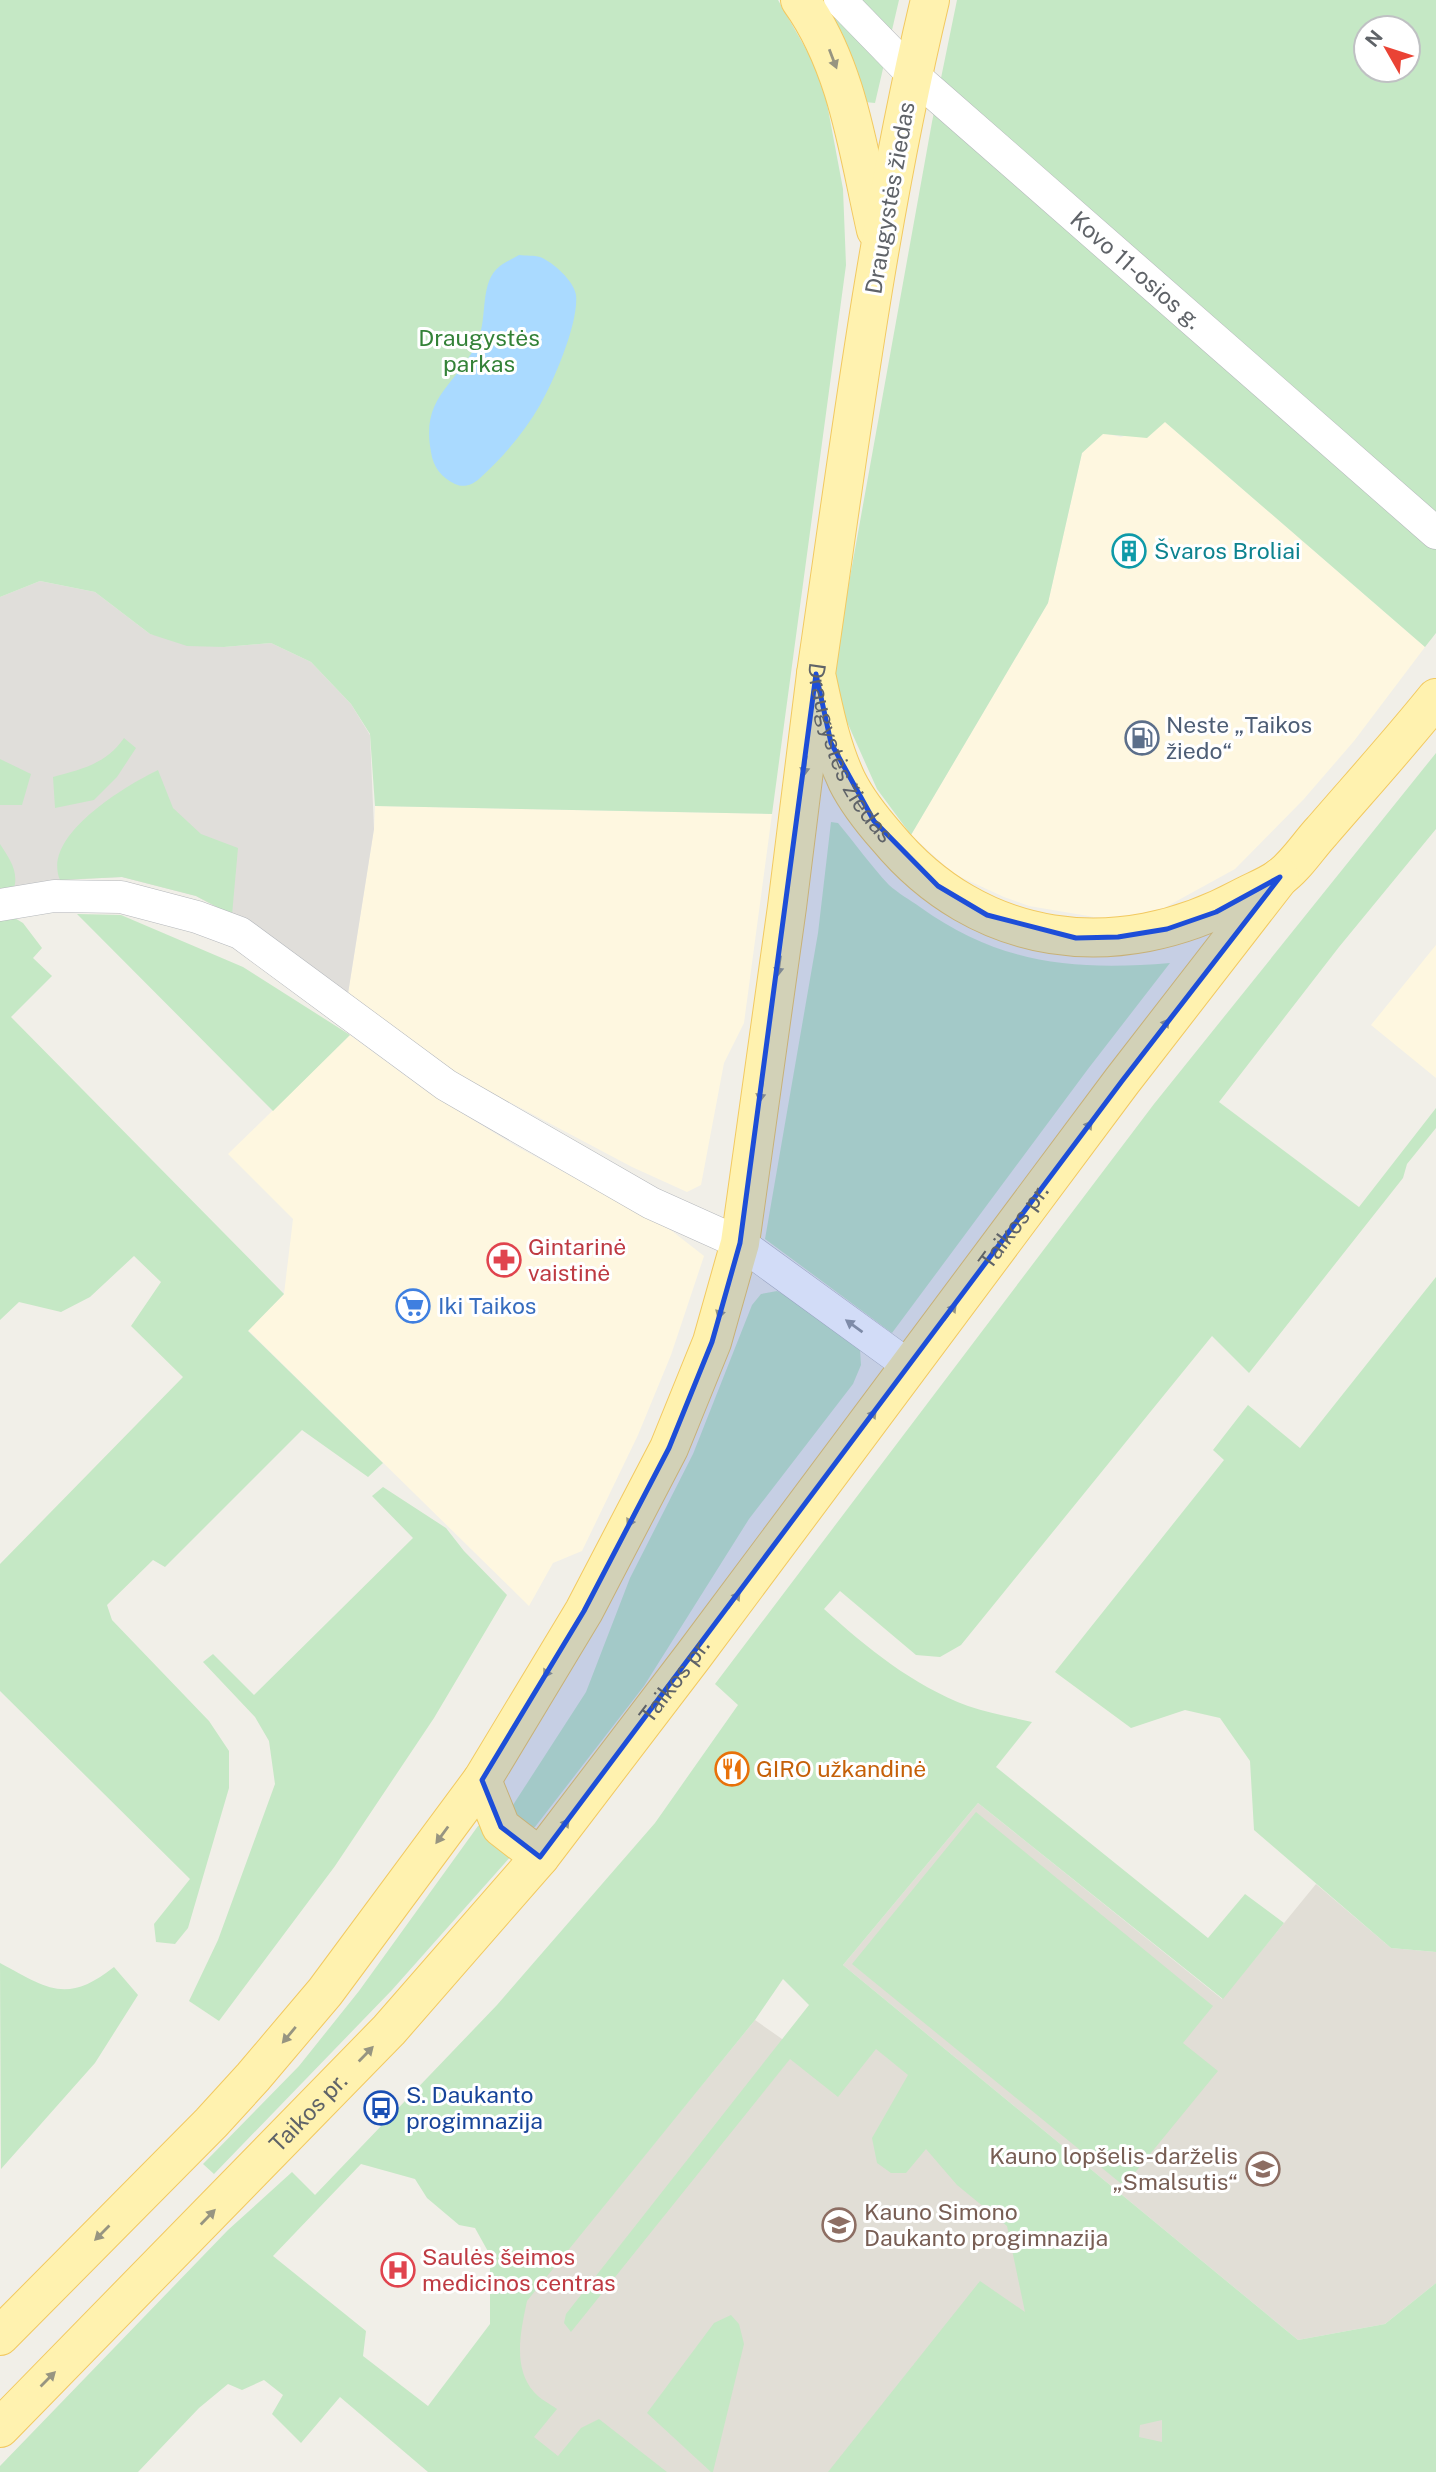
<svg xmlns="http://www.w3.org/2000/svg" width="1436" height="2472" viewBox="0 0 1436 2472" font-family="'Public Sans',sans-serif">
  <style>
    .commercial { fill: #fef7e0 }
    .industrial { fill: #e0deda }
    .education { fill: #e1ded6 }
    .green { fill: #c5e8c5; fill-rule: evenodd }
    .water { fill: #aadaff }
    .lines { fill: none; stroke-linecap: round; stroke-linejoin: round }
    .minor-casing { stroke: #b5b8bc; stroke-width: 33 }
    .major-casing { stroke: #f2c960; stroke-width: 40 }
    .minor { stroke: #fff; stroke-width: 32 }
    .major { stroke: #fff2af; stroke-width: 38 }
    .oneway { fill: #979581 }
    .oneway2 { fill: #979a9d }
    .marked { fill: #1d4ed8; fill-opacity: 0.2; stroke: #1d4ed8; stroke-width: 5; stroke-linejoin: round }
    .labels { text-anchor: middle; stroke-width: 6; stroke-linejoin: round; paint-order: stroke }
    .street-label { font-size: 23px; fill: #5f6368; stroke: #fff }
    .park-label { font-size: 23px; fill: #348238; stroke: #fff }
    .culture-label { font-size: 23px; fill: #0d838f; stroke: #fff; text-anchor: start }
    .service-label { font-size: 23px; fill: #4e5e75; stroke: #fff; text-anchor: start }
    .health-label { font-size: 23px; fill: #be3a42; stroke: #fff; text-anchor: start }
    .shop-label { font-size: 23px; fill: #366cbe; stroke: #fff; text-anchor: start }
    .food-label { font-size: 23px; fill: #c56008; stroke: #fff; text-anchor: start }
    .transit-label { font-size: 23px; fill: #164399; stroke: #fff; text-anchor: start }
    .education-label { font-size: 23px; fill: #785e54; stroke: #fff; text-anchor: end }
  </style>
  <rect width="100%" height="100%" fill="#f1efe8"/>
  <!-- commercial -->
  <path class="commercial" d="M1165 422 1425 647 1354 741 1303 800 1235 869 1164 908 1112 920 1029 906 1004 897 954 874 911 835 1048 603 1082 453 1103 433 1121 437Z
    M375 806 772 814 744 1023 724 1063 701 1185 687 1192 632 1167 445 1068 347 1000 374 829Z
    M1436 945V1078L1371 1025Z
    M350 1035 429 1093 514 1145 672 1231 704 1256 671 1355 638 1435 582 1551 553 1563 529 1606 248 1330 284 1294 293 1219 228 1154Z"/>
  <!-- industrial -->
  <path class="industrial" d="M40 581 95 592 150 634 224 647 271 643 311 662 351 704 370 735 374 829 347 1000 259 930 196 896 122 877 60 880 0 890V597Z"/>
  <!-- education -->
  <path class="education" d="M978 1803 1222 1999 1316 1884 1391 1948 1436 1952V2283L1385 2324 1298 2340 843 1965Z
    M822 2005 1436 2472H488L427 2422 755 2020 792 2046Z"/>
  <!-- green -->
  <path class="green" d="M0 0H778L822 77 843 189 846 265 772 814 375 806 370 734 351 704 311 662 271 643 224 647 187 646 150 634 95 592 40 581 0 597Z
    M822 0H899L875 103 865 102Z
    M957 0H1436V633L1425 647 1165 422 1147 438 1103 434 1082 453 1048 603 911 835 877 789 843 713 834 666 932 122ZM1366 28H1408V70H1366Z
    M124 738 136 748 117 777 94 800 55 808 53 777C82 769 106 764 124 738Z
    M1436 753V829L1339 947 1219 1102 1359 1207 1436 1108V1128L1407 1164 1403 1178 1249 1373 1212 1336 961 1645 940 1657 916 1655 840 1591 824 1609C867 1648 912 1685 968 1706 988 1713 1011 1717 1032 1722L996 1767 1208 1938 1245 1894 1284 1923 1223 1999 978 1803 843 1965 1298 2340 1385 2324 1436 2283V2472H828L980 2281 1025 2312 1007 2226 957 2185 926 2149 906 2173H891L877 2163 872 2138 908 2075 876 2049 838 2097 790 2059 571 2332 564 2323 566 2314 809 2005 783 1979 755 2020 527 2301C521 2330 512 2367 534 2392 540 2399 550 2404 557 2409L534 2437 558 2456 581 2428 599 2419 667 2472H428L340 2397 301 2443 272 2414 283 2395 264 2380 242 2390 228 2384 199 2408 138 2472H0V2466L228 2230 292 2172 315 2195 497 2005 655 1823 738 1705 715 1684 1154 1104ZM361 2164 415 2179 427 2198 459 2225 475 2228 490 2255V2324L428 2406 363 2356 366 2331 273 2256ZM1162 2420V2442L1139 2437 1140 2425Z
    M0 759 31 774 22 805H0Z
    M158 770 173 808 201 834 238 848 232 915 196 896 122 877 60 880C41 836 125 786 158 770Z
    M831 822 838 823C855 843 871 866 889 885 898 893 910 900 920 907 999 964 1075 971 1170 963L1088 1069 892 1333 765 1239 818 933Z
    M0 844C9 858 19 871 14 888L0 890Z
    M77 914 121 915 243 967 350 1035 273 1111Z
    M13 917 23 923 42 948 33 958 52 976 11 1017 284 1294 248 1331 383 1463 368 1477 302 1430 165 1567 153 1560 107 1605 112 1620 209 1721 229 1751V1788L188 1928 175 1944 156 1942 154 1924 190 1879 0 1691V1564L183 1377 131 1326 161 1282 134 1256 90 1297 61 1312 19 1302 0 1320V921Z
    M1436 1277V1952L1391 1948 1254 1830 1250 1761 1220 1718 1185 1710 1131 1728 1055 1672 1224 1460 1213 1450 1248 1405 1300 1448Z
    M777 1291 796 1301 860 1349 861 1365 853 1384 749 1519 644 1686 535 1827 522 1829 510 1819 513 1805 586 1692 630 1578 693 1454 752 1305 761 1294Z
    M383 1487 446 1528 464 1551 507 1595 434 1718 335 1866 219 2021 189 2001 218 1940 275 1784 269 1741 255 1717 203 1662 213 1654 254 1695 413 1538 372 1496Z
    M976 1812 1213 2006 1183 2043 1218 2071 1124 2186 852 1964Z
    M484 1823 511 1856 392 1990 214 2174 203 2164 299 2066 359 1991 478 1826Z
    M0 1963C47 1988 66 2005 114 1967L138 1995 95 2063 1 2169Z
    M731 2315 739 2324 744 2344 713 2472H711L647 2413 714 2323Z"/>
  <!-- water -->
  <path class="water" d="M519 255C526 256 534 255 540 257 553 262 574 281 576 295 579 322 554 381 540 405 524 433 502 458 479 479 472 485 464 488 455 484 442 478 433 467 431 452 420 394 459 385 478 340 488 317 479 282 500 266 506 261 513 259 519 255Z"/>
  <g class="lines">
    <defs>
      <g id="minor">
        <path id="s1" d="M840 0 912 74 1436 533"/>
        <path d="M0 905 54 896 121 897 197 917 240 933 446 1085 651 1203 740 1243 909 1366"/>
      </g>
      <g id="major">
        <path d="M800 0C848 67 858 151 876 230"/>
        <path id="s2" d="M930 0C877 222 849 449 816 674 824 711 831 747 847 781 857 801 872 820 887 837 979 948 1117 965 1241 898 1254 891 1268 886 1279 878 1295 867 1308 846 1322 831 1360 787 1399 744 1436 698"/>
        <path d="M482 1780 501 1827 540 1857"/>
        <path d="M0 2336 211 2123 253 2077 325 1992 482 1780 584 1611 669 1448 712 1342 740 1243 787 907 816 674"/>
        <path id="s3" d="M0 2428 389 2030 540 1857 694 1655 1122 1081 1280 877"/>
      </g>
    </defs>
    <!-- minor casing -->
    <use href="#minor" class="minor-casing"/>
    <!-- major casing -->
    <use href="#major" class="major-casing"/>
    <!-- minor -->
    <use href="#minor" class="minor"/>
    <!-- major -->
    <use href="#major" class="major"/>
  </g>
  <!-- one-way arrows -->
  <defs><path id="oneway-solid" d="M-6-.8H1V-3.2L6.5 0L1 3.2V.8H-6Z" transform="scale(1.75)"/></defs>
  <g class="oneway">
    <use href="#oneway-solid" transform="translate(833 59) rotate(69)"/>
    <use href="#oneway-solid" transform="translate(805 766) rotate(97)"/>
    <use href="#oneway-solid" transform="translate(779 966) rotate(98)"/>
    <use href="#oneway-solid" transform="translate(1163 1027) rotate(-52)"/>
    <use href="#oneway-solid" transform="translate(761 1092) rotate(98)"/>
    <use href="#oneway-solid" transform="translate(1086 1129) rotate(-53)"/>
    <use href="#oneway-solid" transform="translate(721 1309) rotate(106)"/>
    <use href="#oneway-solid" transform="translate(950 1312) rotate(-53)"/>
    <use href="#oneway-solid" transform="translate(870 1418) rotate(-53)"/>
    <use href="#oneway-solid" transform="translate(632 1518) rotate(117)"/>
    <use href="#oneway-solid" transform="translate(734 1600) rotate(-54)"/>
    <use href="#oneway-solid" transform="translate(549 1669) rotate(121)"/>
    <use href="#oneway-solid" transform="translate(563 1827) rotate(-53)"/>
    <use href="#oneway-solid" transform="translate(442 1835) rotate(126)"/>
    <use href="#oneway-solid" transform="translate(289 2035) rotate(130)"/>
    <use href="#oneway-solid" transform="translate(366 2054) rotate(-46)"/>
    <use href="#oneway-solid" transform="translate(208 2217) rotate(-46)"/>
    <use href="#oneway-solid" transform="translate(102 2233) rotate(135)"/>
    <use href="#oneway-solid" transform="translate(48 2379) rotate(-45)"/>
  </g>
  <use class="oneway2" href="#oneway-solid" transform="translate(854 1326) rotate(-144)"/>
  <!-- marked area -->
  <path class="marked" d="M816 674 831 743 874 821 938 886 987 915 1076 938 1118 937 1167 929 1216 912 1280 877 1122 1081 540 1857 501 1827 482 1780 584 1611 669 1448 712 1342 740 1243Z"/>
  <!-- icons -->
  <defs>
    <symbol id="building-ring" viewBox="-11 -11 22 22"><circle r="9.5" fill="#fff" stroke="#0f9aa8" stroke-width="1.5"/><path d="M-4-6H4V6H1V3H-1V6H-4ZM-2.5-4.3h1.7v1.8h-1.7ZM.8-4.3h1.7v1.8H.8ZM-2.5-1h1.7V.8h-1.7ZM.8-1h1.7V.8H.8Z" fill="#0f9aa8"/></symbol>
    <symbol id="fuel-ring" viewBox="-11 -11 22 22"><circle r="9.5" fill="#fff" stroke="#5c6f8a" stroke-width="1.5"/><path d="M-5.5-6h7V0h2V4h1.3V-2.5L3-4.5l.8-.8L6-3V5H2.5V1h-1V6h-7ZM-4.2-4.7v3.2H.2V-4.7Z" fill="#5c6f8a"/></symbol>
    <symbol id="pharmacy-ring" viewBox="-11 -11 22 22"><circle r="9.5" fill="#fff" stroke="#e0444e" stroke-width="1.5"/><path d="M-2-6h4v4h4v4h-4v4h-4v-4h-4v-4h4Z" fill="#e0444e"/></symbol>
    <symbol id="supermarket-ring" viewBox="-11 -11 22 22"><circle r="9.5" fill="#fff" stroke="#3f7fe0" stroke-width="1.5"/><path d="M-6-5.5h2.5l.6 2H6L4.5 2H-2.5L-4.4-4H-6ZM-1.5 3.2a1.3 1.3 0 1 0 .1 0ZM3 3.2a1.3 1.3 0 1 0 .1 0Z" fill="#3f7fe0"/></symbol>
    <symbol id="restaurant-ring" viewBox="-11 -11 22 22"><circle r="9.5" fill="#fff" stroke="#e8710a" stroke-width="1.5"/><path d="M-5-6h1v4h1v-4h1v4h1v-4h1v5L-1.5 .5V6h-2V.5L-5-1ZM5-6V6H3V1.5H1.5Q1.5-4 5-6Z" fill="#e8710a"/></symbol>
    <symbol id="bus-ring" viewBox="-11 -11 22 22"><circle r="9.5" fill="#fff" stroke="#1a4fb4" stroke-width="1.5"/><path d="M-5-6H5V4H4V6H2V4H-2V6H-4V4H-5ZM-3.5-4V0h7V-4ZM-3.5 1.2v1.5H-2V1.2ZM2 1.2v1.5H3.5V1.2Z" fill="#1a4fb4"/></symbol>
    <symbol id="school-ring" viewBox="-11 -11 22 22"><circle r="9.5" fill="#fff" stroke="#8d6e63" stroke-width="1.5"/><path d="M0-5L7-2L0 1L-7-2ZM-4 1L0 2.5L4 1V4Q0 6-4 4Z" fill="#8d6e63"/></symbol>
    <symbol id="hospital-ring" viewBox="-11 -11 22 22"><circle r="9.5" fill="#fff" stroke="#e0444e" stroke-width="1.5"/><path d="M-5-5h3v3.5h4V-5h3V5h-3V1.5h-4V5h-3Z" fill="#e0444e"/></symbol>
  </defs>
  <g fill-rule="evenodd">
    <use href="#building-ring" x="1110" y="532" width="38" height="38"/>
    <use href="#fuel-ring" x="1123" y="719" width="38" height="38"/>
    <use href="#pharmacy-ring" x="485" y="1241" width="38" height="38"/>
    <use href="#supermarket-ring" x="394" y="1287" width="38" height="38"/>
    <use href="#restaurant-ring" x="713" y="1750" width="38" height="38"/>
    <use href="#bus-ring" x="362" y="2089" width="38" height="38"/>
    <use href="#school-ring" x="1244" y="2150" width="38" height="38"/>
    <use href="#school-ring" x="820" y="2206" width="38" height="38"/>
    <use href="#hospital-ring" x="379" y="2251" width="38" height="38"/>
  </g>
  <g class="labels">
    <!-- street labels -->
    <g class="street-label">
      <text transform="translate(890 198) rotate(-80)" y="8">Draugystės žiedas</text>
      <text dy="8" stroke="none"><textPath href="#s1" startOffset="401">Kovo 11-osios g.</textPath></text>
      <text dy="8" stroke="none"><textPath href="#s2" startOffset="770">Draugystės žiedas</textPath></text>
      <text dy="8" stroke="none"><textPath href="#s3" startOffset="1575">Taikos pr.</textPath></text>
      <text dy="8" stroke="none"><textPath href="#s3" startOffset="1008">Taikos pr.</textPath></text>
      <text dy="8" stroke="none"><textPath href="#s3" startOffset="441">Taikos pr.</textPath></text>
    </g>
    <!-- park labels -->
    <g class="park-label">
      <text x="479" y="346">Draugystės<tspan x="479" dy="26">parkas</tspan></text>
    </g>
    <!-- culture labels -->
    <g class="culture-label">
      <text x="1154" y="559">Švaros Broliai</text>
    </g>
    <!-- service labels -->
    <g class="service-label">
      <text x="1166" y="733">Neste „Taikos<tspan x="1166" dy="26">žiedo“</tspan></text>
    </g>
    <!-- health labels -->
    <g class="health-label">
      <text x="528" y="1255">Gintarinė<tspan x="528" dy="26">vaistinė</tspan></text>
      <text x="422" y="2265">Saulės šeimos<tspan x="422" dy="26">medicinos centras</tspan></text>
    </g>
    <!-- shop labels -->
    <g class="shop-label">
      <text x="438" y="1314">Iki Taikos</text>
    </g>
    <!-- food labels -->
    <g class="food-label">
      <text x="756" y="1777">GIRO užkandinė</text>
    </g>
    <!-- transit labels -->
    <g class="transit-label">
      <text x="406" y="2103">S. Daukanto<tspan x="406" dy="26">progimnazija</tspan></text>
    </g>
    <!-- education labels -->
    <g class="education-label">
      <text x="1238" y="2164">Kauno lopšelis-darželis<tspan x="1238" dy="26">„Smalsutis“</tspan></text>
      <text x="864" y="2220" text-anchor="start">Kauno Simono<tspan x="864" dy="26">Daukanto progimnazija</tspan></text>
    </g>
  </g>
  <!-- north arrow -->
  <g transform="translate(1387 49) rotate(309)"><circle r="33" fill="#ffffff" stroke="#bfc1c3" stroke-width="2"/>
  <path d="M0-5L12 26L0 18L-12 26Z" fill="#ea4335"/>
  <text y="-10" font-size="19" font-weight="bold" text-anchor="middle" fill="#5f6368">N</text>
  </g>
</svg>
